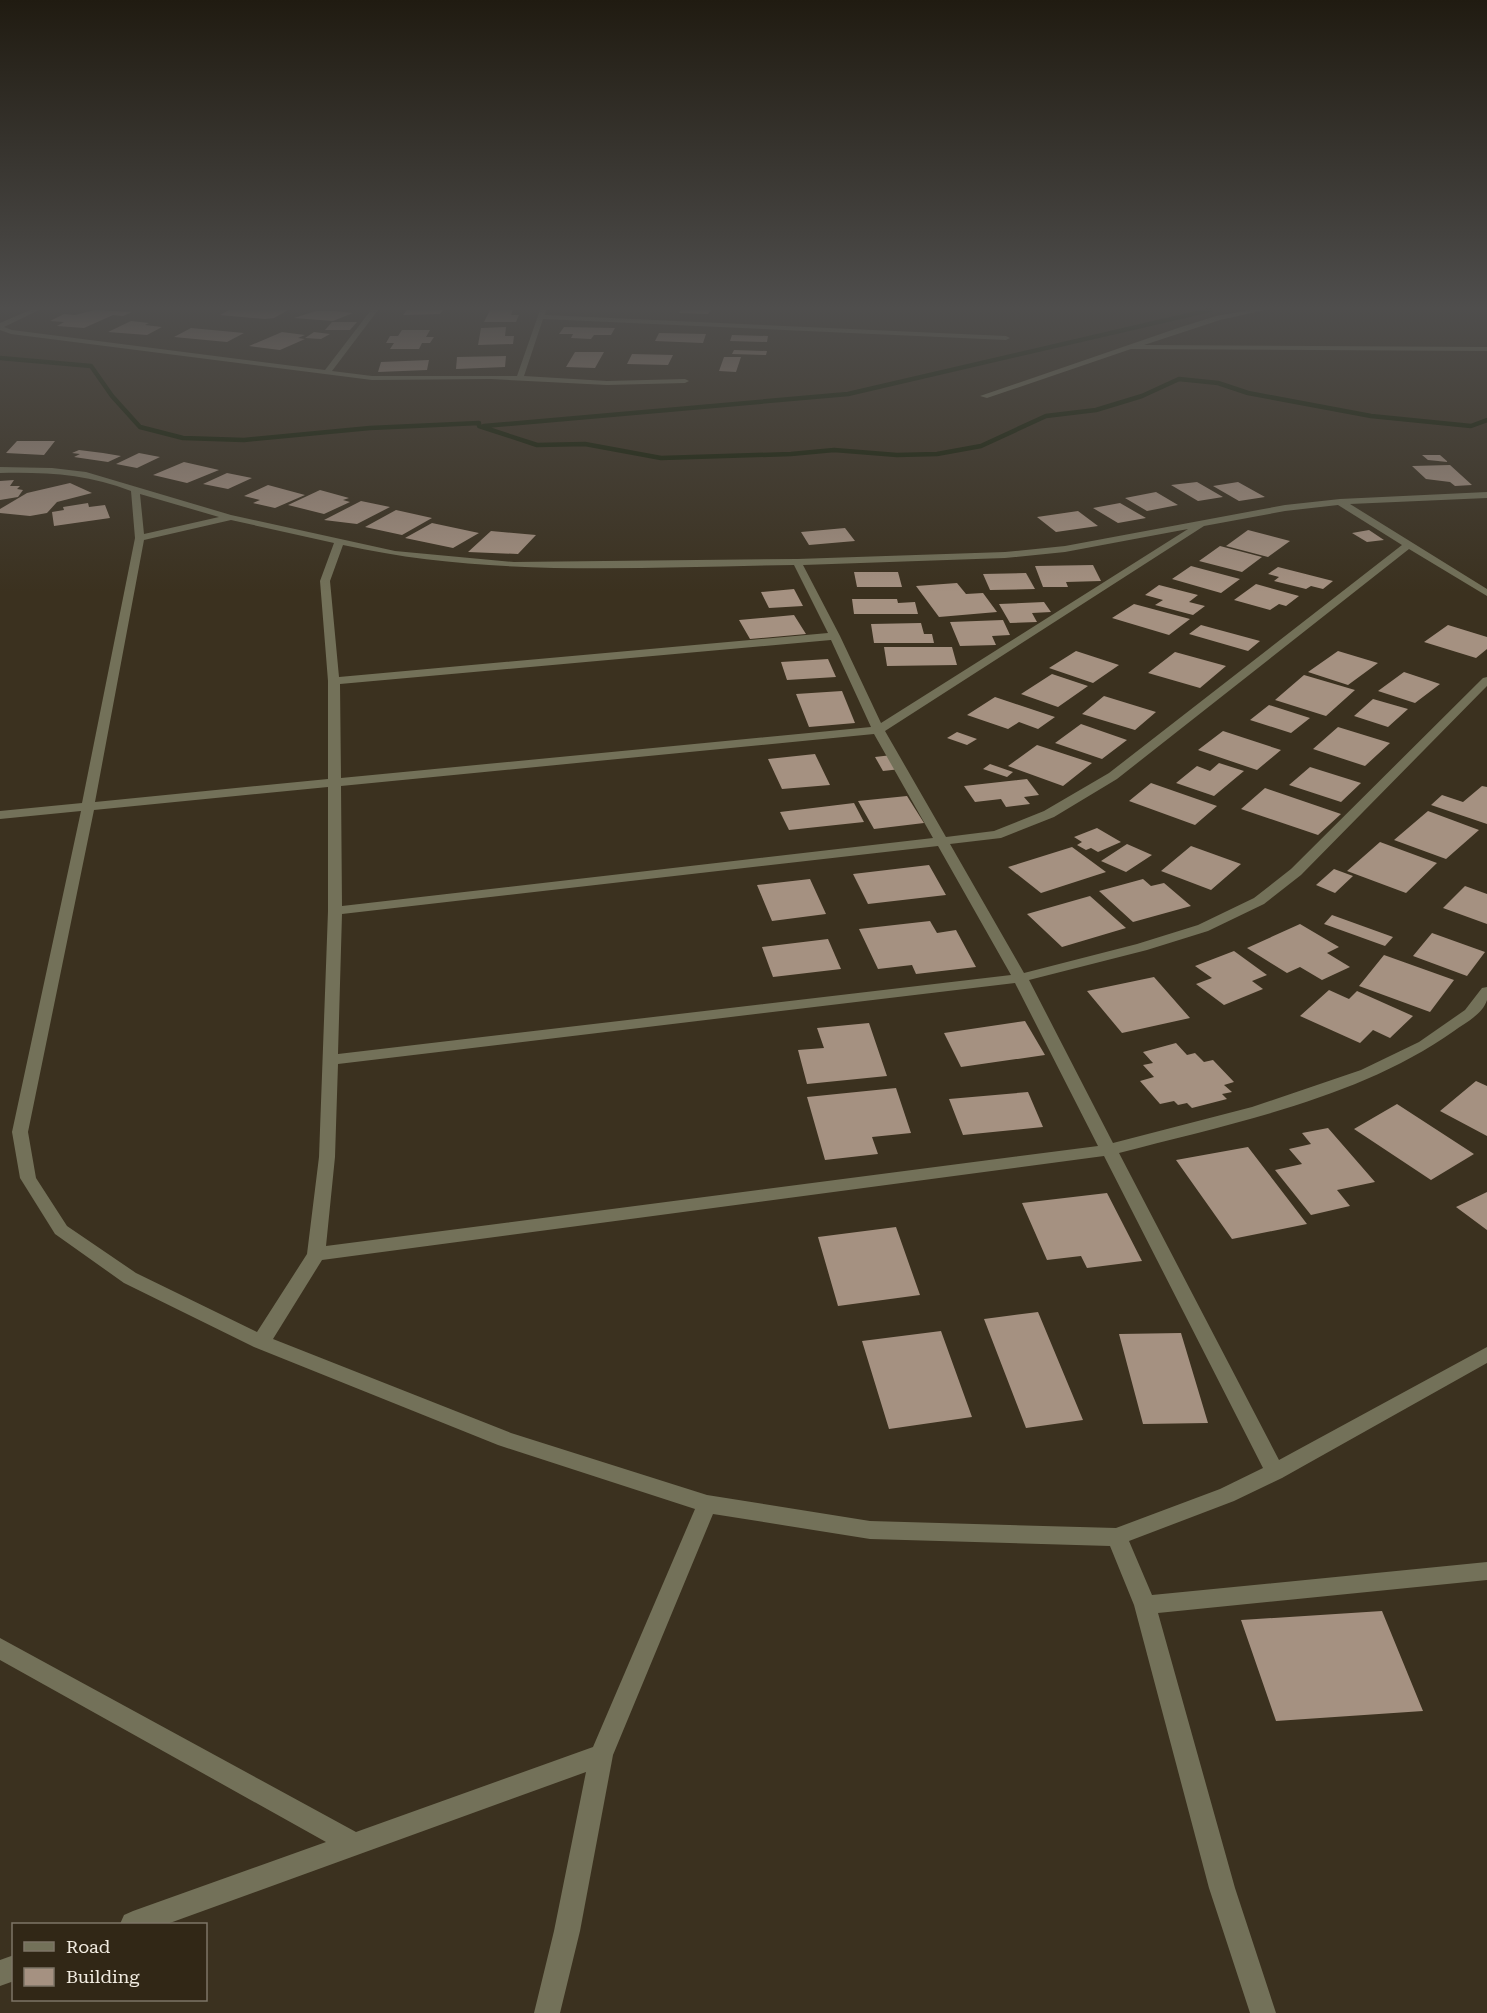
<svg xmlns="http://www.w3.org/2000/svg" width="1487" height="2013" viewBox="0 0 1487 2013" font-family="'Roboto Serif',serif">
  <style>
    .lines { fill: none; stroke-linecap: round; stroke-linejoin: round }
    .stream { stroke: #151f04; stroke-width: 4.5 }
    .building { fill: #a59181 }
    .minor { fill: #737159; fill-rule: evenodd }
  </style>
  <rect width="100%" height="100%" fill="#3b311f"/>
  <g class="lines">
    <!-- stream -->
    <path class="stream" d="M0 358 91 366 112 396 140 427 183 438 244 440 370 428 479 423V426L537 445 585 444 661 458 791 454 834 450 897 455 937 454 981 446 1046 416 1096 410 1142 396 1179 379 1218 383 1248 393 1371 416 1471 426 1487 420
      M484 426 848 394 1210 310"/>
  </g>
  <!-- building -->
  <path class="building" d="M95 310 132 312 123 316 113 315 84 328 57 326 64 322 50 321 64 314 75 315Z
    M229 310H288L274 318 265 319 220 315Z
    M407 310H443L440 314 403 315Z
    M490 310H513L511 315H519L516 322H484Z
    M681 310H711L708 314 679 313Z
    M316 311H335L353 313 333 321 294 318Z
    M131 321 149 323 145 325 162 327 147 335 108 332Z
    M332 322H357L350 330H325Z
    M506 327 505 336H514L513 344 478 345 481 328Z
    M564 327 615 328 611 335H594L591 339 571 338 573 334H559Z
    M191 328 244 333 227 342 174 337Z
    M402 330H430L426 337H434L430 343H422L419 349H390L394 343H386L390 336H398Z
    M282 332 305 335 298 338 305 339 280 350 249 346Z
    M314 332 330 334 321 339 305 338Z
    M659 333 706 334 703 343 655 341Z
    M732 335 768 336 767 342 730 341Z
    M734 350 767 351 766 355 732 354Z
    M575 352H604L595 368 566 367Z
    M632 354 673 355 668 365 627 364Z
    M506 356 505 367 456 369 457 357Z
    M724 357H741L736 372 719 371Z
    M429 360 427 370 378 372 381 362Z
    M17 441H55L44 455 6 453Z
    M79 450 103 453 121 456 108 462 74 457 80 454 72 453Z
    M139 453 160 457 137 468 116 464Z
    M1422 455H1440L1448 462 1428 460Z
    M184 462 219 470 187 483 153 475Z
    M1450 465 1472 485 1455 486 1450 482 1426 479 1412 466Z
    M227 473 252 478 228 489 203 484Z
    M14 480 10 486H20L17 489 23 490 18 497 0 500V481Z
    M1197 482 1223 497 1198 501 1171 485Z
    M1238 482 1265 497 1239 501 1213 486Z
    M70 483 92 493 57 502 47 513 30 516 0 513V509L27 493Z
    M268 485 305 495 275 508 253 503 260 500 244 496Z
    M320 490 349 498 343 500 350 502 324 514 288 505Z
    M1156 492 1178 505 1147 511 1125 498Z
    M361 501 390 507 357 524 324 520Z
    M88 503 89 507 105 505 110 518 54 526 52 512 64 510 63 507Z
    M1120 503 1146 518 1118 523 1093 508Z
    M396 510 432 518 402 535 365 527Z
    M1078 511 1098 526 1056 532 1037 517Z
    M432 523 479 533 453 548 405 538Z
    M845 528 855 541 809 545 801 532Z
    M1248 530 1290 541 1268 557 1226 546Z
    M1369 530 1384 540 1367 542 1352 533Z
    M491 531 536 535 518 554 468 552Z
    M1220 546 1262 557 1242 572 1199 561Z
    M1093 565 1101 581 1066 582 1068 587H1043L1035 566Z
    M1191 566 1240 579 1221 593 1172 579Z
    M1278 567 1333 581 1323 589 1311 586 1306 589 1274 581 1279 577 1268 574Z
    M854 572H898L902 587H857Z
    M1026 573 1035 589 990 590 983 574Z
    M957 583 966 594 983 593 997 612 939 617 916 586Z
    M1256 584 1299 596 1286 606 1279 604 1270 610 1234 600Z
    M1159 585 1198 595 1189 602 1205 606 1193 615 1155 605 1163 600 1145 595Z
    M794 589 803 606 769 608 761 592Z
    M852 599H897L898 603 915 602 918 614H854Z
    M1044 602 1051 612 1032 613 1037 622 1010 623 999 604Z
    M1134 604 1190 619 1169 635 1112 618Z
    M794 615 806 634 750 639 739 620Z
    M1003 620 1010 635 992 636 996 645 960 646 950 622Z
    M921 623 924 634H932L934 643H874L871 624Z
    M1201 625 1260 641 1248 651 1189 634Z
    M1448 625 1487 637V649L1476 658 1424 642Z
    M884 647H952L957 665 887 666Z
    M1076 651 1119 665 1093 683 1049 668Z
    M1338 651 1378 663 1348 685 1308 672Z
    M1175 652 1226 666 1200 688 1148 673Z
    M828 659 836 677 787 680 781 662Z
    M1404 672 1440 684 1415 703 1378 691Z
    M1052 674 1088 686 1058 707 1021 694Z
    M1304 675 1355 690 1326 716 1275 700Z
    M842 691 855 723 809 727 796 694Z
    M1104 696 1156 712 1135 730 1082 714Z
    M995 697 1055 717 1038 729 1019 722 1008 729 967 715Z
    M1373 699 1408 709 1388 727 1354 716Z
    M1269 705 1310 718 1291 733 1250 720Z
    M1081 724 1127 740 1102 759 1055 743Z
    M1338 727 1390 743 1365 766 1313 749Z
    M1223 731 1281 750 1257 770 1198 750Z
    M957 732 977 739 967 745 947 738Z
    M1037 745 1092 763 1063 786 1008 766Z
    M815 754 830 785 782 789 768 759Z
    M892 755 901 769 883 771 875 757Z
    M1219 763 1244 771 1214 796 1176 783 1197 766 1210 771Z
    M990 764 1013 772 1007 777 983 769Z
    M1310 767 1361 783 1341 802 1289 785Z
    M1027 779 1039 795 1024 797 1030 804 1006 807 1001 799 975 802 964 786Z
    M1151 783 1217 806 1195 825 1129 801Z
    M1482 786 1487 787V824L1431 805 1442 795 1463 802Z
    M1265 788 1341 814 1318 835 1241 809Z
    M907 796 924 823 874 829 858 801Z
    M854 803 864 822 789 830 780 812Z
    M1428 811 1479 830 1446 859 1394 840Z
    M1097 828 1121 842 1098 852 1091 848 1086 850 1077 845 1082 842 1074 837Z
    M1380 842 1437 863 1406 893 1347 871Z
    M1127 844 1152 855 1126 872 1101 861Z
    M1191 846 1241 864 1211 890 1161 871Z
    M1072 847 1106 872 1041 893 1008 867Z
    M929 865 946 895 868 904 853 874Z
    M1334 869 1353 876 1335 893 1316 885Z
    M810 879 826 914 772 921 757 885Z
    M1143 879 1151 886 1164 883 1191 906 1133 922 1099 891Z
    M1465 886 1487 894V924L1443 908Z
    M1090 896 1126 928 1062 947 1027 914Z
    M1332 915 1393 937 1385 946 1324 924Z
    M930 921 937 933 956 930 976 967 916 974 912 965 878 969 859 929Z
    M1300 924 1339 947 1327 953 1350 967 1322 980 1300 967 1287 973 1247 948Z
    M1432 933 1485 952 1467 976 1413 956Z
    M828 939 841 969 773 977 762 947Z
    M1234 951 1267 975 1252 981 1263 989 1224 1005 1196 984 1212 978 1195 966Z
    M1384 955 1454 980 1430 1012 1359 986Z
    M1154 977 1190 1018 1122 1033 1087 991Z
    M1329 990 1349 999 1357 991 1413 1016 1390 1038 1373 1030 1360 1043 1300 1016Z
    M1025 1021 1045 1055 961 1067 944 1033Z
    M869 1023 887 1076 807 1084 798 1050 824 1048 817 1028Z
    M1176 1043 1187 1055 1195 1053 1204 1062 1213 1060 1234 1082 1224 1085 1232 1092 1222 1094 1227 1099 1192 1108 1187 1103 1178 1105 1174 1101 1160 1104 1140 1081 1154 1077 1143 1065 1153 1063 1143 1052Z
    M1476 1081 1487 1086V1136L1440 1111Z
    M896 1088 911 1133 872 1137 878 1154 825 1160 807 1097Z
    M1028 1092 1043 1127 963 1135 949 1099Z
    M1397 1104 1474 1154 1431 1180 1354 1129Z
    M1328 1128 1375 1182 1337 1190 1350 1206 1311 1215 1275 1170 1302 1164 1289 1149 1311 1144 1302 1133Z
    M1248 1147 1307 1224 1232 1239 1176 1160Z
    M1487 1192V1230L1456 1207Z
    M1107 1193 1142 1261 1087 1268 1081 1256 1047 1260 1022 1203Z
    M896 1227 920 1295 838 1306 818 1237Z
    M1038 1312 1083 1420 1026 1428 984 1319Z
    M941 1331 972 1417 889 1429 862 1341Z
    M1181 1333 1208 1423 1143 1424 1119 1334Z
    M1382 1611 1423 1711 1276 1721 1241 1620Z"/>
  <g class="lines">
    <!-- minor -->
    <path class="minor" d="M30 310H39L4 327 12 330 325 370 371 310H378L332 371 372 376H517L540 310H546L545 315 1006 336 1010 338 1006 340 543 319 524 376 607 381 685 379 689 381 685 383 607 385 491 379 372 380 11 334 0 330V323Z
      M1251 310H1265L1220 320 1144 345 1487 347V351L1131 349 987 398 980 396 1178 328 1216 316Z
      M0 467 52 468 86 472 231 515 395 551 514 562 797 559 1005 552 1065 546 1285 505 1340 499 1487 492V498L1350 504 1487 589V596L1409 549 1117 779 1054 817 1001 838 950 844 1024 973 1137 944 1198 925 1254 898 1291 869 1483 678 1487 677V686L1301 875 1264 904 1208 931 1147 950 1029 980 1113 1143 1252 1107 1361 1070 1419 1042 1465 1010 1482 988 1487 987C1487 990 1487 996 1487 1000 1483 1014 1465 1023 1454 1031 1358 1099 1232 1123 1119 1153L1279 1460 1487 1347V1363L1282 1478 1234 1501 1129 1541 1152 1595 1487 1562V1580L1158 1613 1235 1888 1276 2013H1250L1209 1888 1134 1605 1110 1546 870 1539 713 1514 613 1755 580 1931 560 2013H534L554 1931 586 1772 167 1924H120L124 1915 133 1911 326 1842 0 1660V1638L356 1832 593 1747 695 1509 498 1445 254 1347 124 1283 55 1234 20 1178 12 1132 81 811 0 819V811L82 803 135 538 131 491C88 474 45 472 0 473ZM140 494 219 517 144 534ZM1338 505 1402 545 1109 773 1044 811 994 831 946 837 885 731 1204 526 1285 511ZM231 520 334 543 320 581 328 681V779L95 802 144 540ZM1188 529 881 723 840 636 803 565 1005 558 1065 552ZM343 545C491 578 643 567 794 565L828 633 339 677 330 581ZM831 640 871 727 341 778 340 684ZM874 734 933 838 342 906 341 786ZM328 787V911L319 1157 307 1254 257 1332 136 1273 67 1226 36 1178 28 1132 94 810ZM938 846 1011 975 338 1054 342 914ZM1015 983 1098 1146 326 1246 335 1157 338 1064ZM1104 1156 1263 1468 1220 1489 1116 1528 870 1521 707 1495 511 1433 273 1339 322 1260Z
      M14 1955V1981L0 1986V1960Z"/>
  </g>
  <!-- sky -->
  <linearGradient id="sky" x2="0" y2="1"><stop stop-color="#201b11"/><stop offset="0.52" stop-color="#4f4e4d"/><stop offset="1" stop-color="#4f4e4d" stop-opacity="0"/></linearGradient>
  <rect width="1487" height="592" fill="url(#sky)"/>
  <!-- legend -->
  <rect x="12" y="1923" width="195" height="78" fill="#312716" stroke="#7e7567" stroke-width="1.5"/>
  <rect x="24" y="1942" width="30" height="9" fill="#737159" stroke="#7e7567" stroke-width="1.5"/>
  <text x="66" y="1953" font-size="18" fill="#f1ebe0">Road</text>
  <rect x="24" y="1968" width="30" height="18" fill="#a59181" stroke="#7e7567" stroke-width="1.5"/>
  <text x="66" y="1983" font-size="18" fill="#f1ebe0">Building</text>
</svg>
